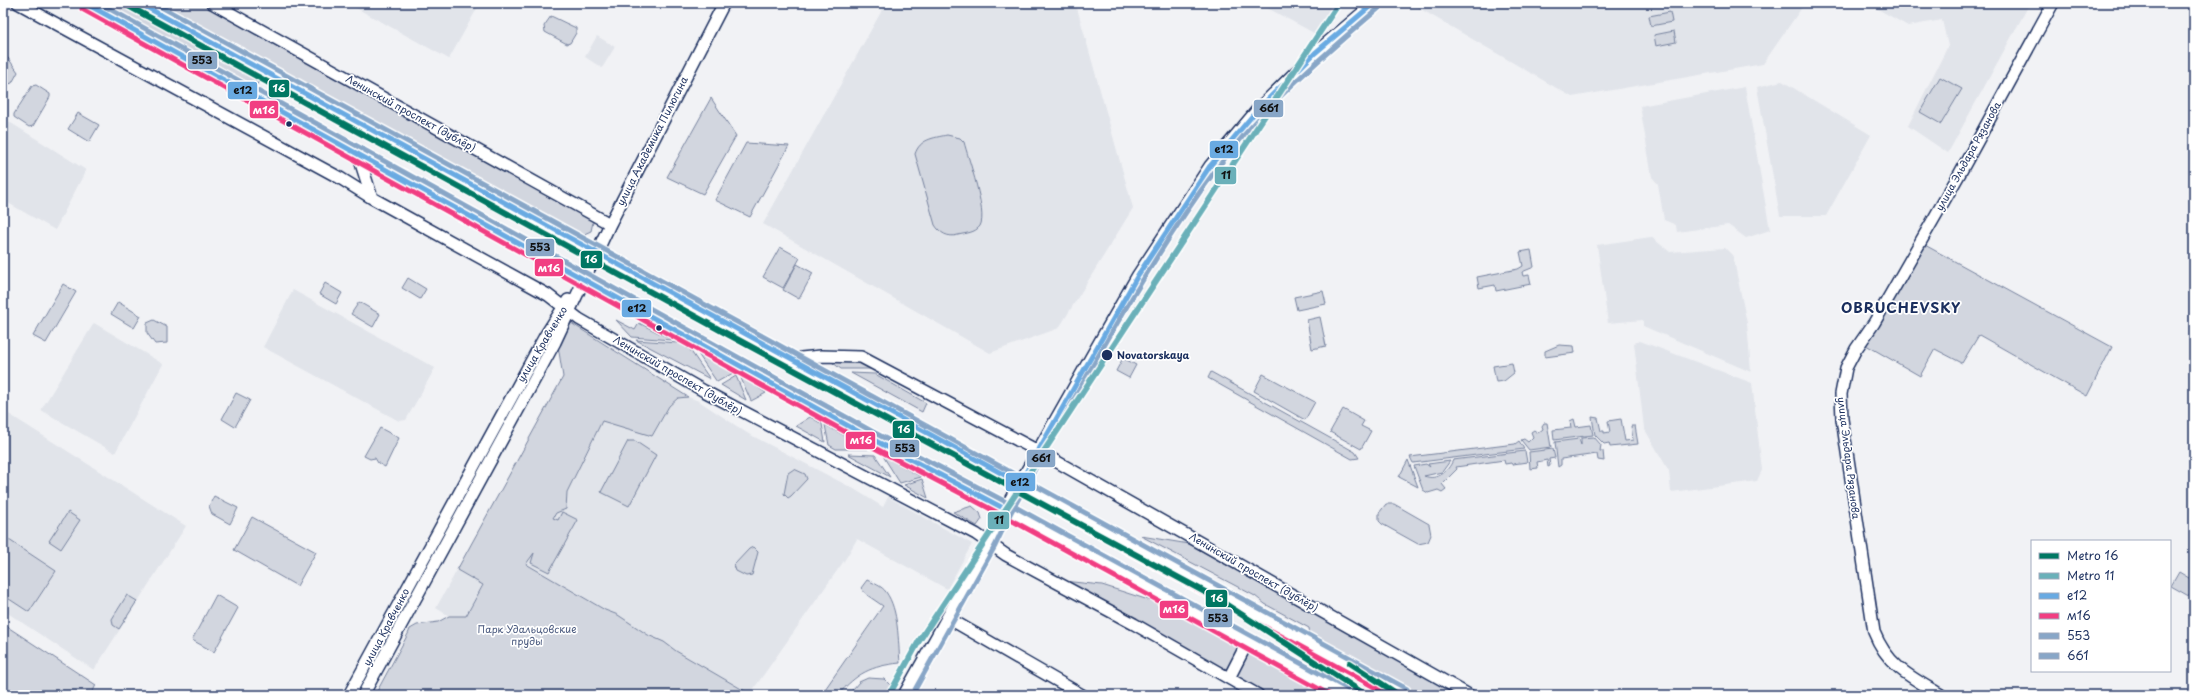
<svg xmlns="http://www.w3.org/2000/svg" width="2197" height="698" viewBox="0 0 2197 698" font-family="'Playpen Sans',sans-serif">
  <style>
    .built { fill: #e1e4ea }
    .green { fill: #d2d6df; stroke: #76829e }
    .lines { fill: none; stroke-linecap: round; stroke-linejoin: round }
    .minor-casing { stroke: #1b2f5e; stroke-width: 14 }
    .major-casing { stroke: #1b2f5e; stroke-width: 17 }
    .minor { stroke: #fff; stroke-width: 11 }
    .major { stroke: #fff; stroke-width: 14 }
    .bus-1-casing { stroke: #fff; stroke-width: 8 }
    .bus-2-casing { stroke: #fff; stroke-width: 8 }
    .bus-3-casing { stroke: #fff; stroke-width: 8 }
    .bus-4-casing { stroke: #fff; stroke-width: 8 }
    .bus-1 { stroke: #69aae2; stroke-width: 5 }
    .bus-2 { stroke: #f13e82; stroke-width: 5 }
    .bus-3 { stroke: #88a6c7; stroke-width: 5 }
    .bus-4 { stroke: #88a6c7; stroke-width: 5 }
    .metro-1-casing { stroke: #fff; stroke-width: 9 }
    .metro-2-casing { stroke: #fff; stroke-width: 9 }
    .metro-1 { stroke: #007763; stroke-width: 6 }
    .metro-2 { stroke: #6ab0b9; stroke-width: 6 }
    .bus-dot { fill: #1b2f5e; stroke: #fff; stroke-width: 1.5 }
    .labels { text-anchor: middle; stroke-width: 3.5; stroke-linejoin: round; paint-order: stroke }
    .street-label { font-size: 10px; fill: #1b2f5e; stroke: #fff }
    .stop-label { font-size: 10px; font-weight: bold; fill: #1b2f5e; stroke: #fff; text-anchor: start }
    .park-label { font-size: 10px; fill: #49597e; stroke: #fff }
    .district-label { font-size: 14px; font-weight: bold; letter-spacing: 1px; fill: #1b2f5e; stroke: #fff }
    .line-badge { stroke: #fff; stroke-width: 1.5 }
    .badge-label { font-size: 11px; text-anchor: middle; font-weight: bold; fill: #fff }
    .pale-badge-label { font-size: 11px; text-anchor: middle; font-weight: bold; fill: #111 }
  </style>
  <rect width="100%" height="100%" fill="#f1f2f5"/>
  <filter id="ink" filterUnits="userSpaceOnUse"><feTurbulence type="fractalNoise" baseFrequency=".025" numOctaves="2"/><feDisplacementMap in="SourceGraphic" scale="8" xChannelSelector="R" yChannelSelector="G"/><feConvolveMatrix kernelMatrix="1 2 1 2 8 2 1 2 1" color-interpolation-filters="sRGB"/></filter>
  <g filter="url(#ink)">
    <!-- built -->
    <path class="built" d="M347 3H480L449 59Z
      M886 3H1067L1077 8 1133 208 1059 328 990 353 763 224Z
      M1258 3H1339L1314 33Z
      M1805 3 1763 64 1572 97 1412 4Z
      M1867 3H2030L1948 153 1908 126 1948 46 1942 20 1908 26Z
      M597 36 615 47 602 68 585 57Z
      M1782 81 1871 135 1826 216H1780L1757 87Z
      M1745 87 1770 230 1746 238 1728 225 1677 232 1676 225 1664 220 1658 184 1652 177 1640 106Z
      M3 118 86 170 55 230 3 200Z
      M1651 237 1670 252 1725 248 1733 256 1747 323 1751 372 1643 326V320L1608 323 1597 245Z
      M293 290 435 368 406 420 399 421 263 347Z
      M94 323 163 364 115 453 41 410Z
      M1640 341 1752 383 1762 470 1757 481 1671 492 1669 471 1644 428 1634 343Z
      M688 397 699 401 747 433 854 489 883 507 888 497 972 544 947 589 857 539 846 558 750 694 526 564 556 513 566 503 567 492 603 420 652 436 669 406 678 398Z
      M4 411 186 526 94 670 3 610Z
      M457 570 483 584 466 616H449L436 608Z"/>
    <!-- green -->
    <path class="green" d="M105 3H122L261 78 256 86Z
      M158 3H202L586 214 593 222 591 231 582 235Z
      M1670 12 1672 22 1651 26 1649 16Z
      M551 16 576 28V33L570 43 567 44 545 32 544 26Z
      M1674 31 1676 42 1656 46 1654 35Z
      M3 57 8 58 18 72 12 83 3 86Z
      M1940 77 1962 89 1941 124 1920 112Z
      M36 85 50 94V97L33 126 29 127 14 117V114L32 86Z
      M711 98 736 136 703 194 667 177Z
      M78 113 99 125 89 142 68 129Z
      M947 135 960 138 964 142C968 158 988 213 980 226 975 233 966 233 958 235 948 238 940 233 935 225L915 154C920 139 933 138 947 135Z
      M746 143 789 146 750 217 715 200Z
      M1923 244 2112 347 2087 396 1979 335 1962 363 1935 349 1920 376 1866 345Z
      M780 247 800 258 783 288 763 277Z
      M1531 250 1534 267 1522 272 1523 276 1529 275 1531 284 1496 291 1495 285 1479 288 1477 277 1518 269 1523 266 1520 252Z
      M797 264 813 273 799 299 783 290Z
      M408 278 426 289 420 299 402 288Z
      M325 283 342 293 336 304 319 294Z
      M63 284 76 292 46 343 33 336Z
      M1323 291 1326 304 1297 310 1294 297Z
      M118 302 141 316 134 328 111 314Z
      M359 302 380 314 373 327 351 314Z
      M1320 317 1326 346 1312 349 1307 320Z
      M154 320 167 327V343L155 344 147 333V323Z
      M616 320 635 330 639 323 672 340 632 337Z
      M571 323 688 397 678 398 669 406 652 436 602 421 567 492 566 509 556 513 553 518 558 520 562 512 578 520 549 572 531 563 534 553 526 564 605 610 618 615 648 635 664 642 676 651 750 694 375 695 408 634 410 629 417 625 438 622 449 616H466L483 585 457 570 563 377 558 346Z
      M636 340 678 343 690 350 710 379Z
      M1559 345 1574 346 1575 353 1545 357V351Z
      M696 351 733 373 717 382Z
      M1123 358 1136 365 1129 378 1116 371Z
      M829 360 861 362 874 369H841Z
      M1512 363 1514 373 1504 381 1496 382 1493 366Z
      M1211 372 1355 452 1359 458 1352 459 1208 378Z
      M851 373 875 374 926 403 922 412Z
      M1263 374 1315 402 1305 420 1254 391Z
      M736 376 746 400 721 385Z
      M740 376 766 393 751 401Z
      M236 393 250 400 235 427 222 419Z
      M1343 409 1364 421 1361 426 1371 431 1361 449 1330 432Z
      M810 417 822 424 825 442 796 426Z
      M1592 417 1598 418 1601 431H1604V433L1610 432 1608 421 1621 419 1625 441 1633 440 1631 426H1635L1638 444 1610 447 1609 443 1604 444 1595 435Z
      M1574 419 1576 427 1591 425 1593 435 1554 440 1553 430 1571 428 1570 421Z
      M1544 423H1547L1551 447 1529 450 1521 440 1524 439 1528 442 1533 437 1531 432 1534 430 1538 433 1543 429 1542 426Z
      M825 425 868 449H836L829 445Z
      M380 428 399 438 385 467 378 463 375 458 370 459 364 456Z
      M1594 437 1601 445 1600 451H1603L1604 461 1598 460 1597 454 1561 459V465L1558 467 1555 442 1579 439 1581 445V438Z
      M628 441H635L656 455 629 506 601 492Z
      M1519 441 1524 449 1413 463 1410 457 1515 444Z
      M1553 449 1555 458 1549 459 1550 466 1548 467 1547 460 1537 462 1538 468 1530 469 1529 452Z
      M1525 451 1527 462 1513 464V466L1511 463 1505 464 1504 460 1456 467 1457 469 1442 484 1446 489 1442 492 1438 490 1428 493 1423 490 1414 466 1426 464 1430 467 1428 464 1450 461 1442 472 1424 476C1437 481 1448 472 1453 460Z
      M848 454 875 455 890 477Z
      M883 456 921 477 900 483Z
      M1408 460 1418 487 1399 477Z
      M794 469 805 474 807 479 791 496 788 498 784 494 788 473Z
      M922 479 928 498 904 485Z
      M214 496 238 508 230 524 212 514 209 506Z
      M1386 504H1394L1429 524 1431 535 1428 542 1418 544 1382 524 1379 521V513Z
      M972 506 980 513 982 519 977 526 953 512Z
      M68 512 80 520 61 549 49 541Z
      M252 517 316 552 297 586 234 550Z
      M3 536 56 571 29 612 3 595Z
      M1141 536 1189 544 1458 695H1421L1310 636 1309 628 1265 604 1255 596Z
      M753 547 758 552 752 575 746 576 736 571 734 565 749 549Z
      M2179 572 2194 581V599L2171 586Z
      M867 580C873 583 882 586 886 592 899 610 898 641 900 663 871 666 857 673 838 695H821L883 606 867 595 861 588Z
      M1063 581 1102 585 1161 604 1324 695H1263Z
      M127 595 137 601 119 629 113 625 112 619Z
      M216 595 238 608 214 652 192 640Z
      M3 624 96 685 91 695H3Z
      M868 678 884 679 891 686 886 695H848L859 682Z"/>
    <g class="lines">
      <defs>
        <path id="minor" d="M18 3 340 178 372 198 548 295 579 319 704 391 976 534 1006 555 1134 624 1258 695
          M212 3 610 224
          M358 154 372 198
          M791 359 821 356 861 357 1038 451 1469 695
          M948 618 1082 695
          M1229 678 1248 641
          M349 695 545 336 568 300
          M363 695 555 342 610 224 724 3
          M904 695 989 543 1005 509 1107 329 1138 275 1210 166 1258 109 1315 53 1374 3
          M1941 695C1911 677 1888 667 1874 632L1842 419 1841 394 1846 368 1856 349 1874 323 1960 173 2053 3"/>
        <path id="major" d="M85 3 872 439 1005 509 1345 695
          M139 3 1404 695"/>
      </defs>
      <!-- minor casing -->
      <use href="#minor" class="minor-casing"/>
      <!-- major casing -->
      <use href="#major" class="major-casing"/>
      <!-- minor -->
      <use href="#minor" class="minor"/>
      <!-- major -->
      <use href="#major" class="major"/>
      <defs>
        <path id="bus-1" d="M85 3 872 439 1005 509 1138 275 1210 166 1258 109 1315 53 1374 3
          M139 3 1021 484"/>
        <path id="bus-2" d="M82 9 869 445 1002 515 1330 695
          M136 9 1389 695"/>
        <path id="bus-3" d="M99 3 875 433 1008 503 1348 689
          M154 3 1407 689"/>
        <path id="bus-4" d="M912 695 995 546 1011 512C1076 398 1138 276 1215 171 1261 109 1320 58 1379 8"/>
      </defs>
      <!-- bus-1 casing -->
      <use href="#bus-1" class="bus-1-casing"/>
      <!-- bus-2 casing -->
      <use href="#bus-2" class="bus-2-casing"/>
      <!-- bus-3 casing -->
      <use href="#bus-3" class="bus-3-casing"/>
      <!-- bus-4 casing -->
      <use href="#bus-4" class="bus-4-casing"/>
      <!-- bus-1 -->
      <use href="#bus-1" class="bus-1"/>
      <!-- bus-2 -->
      <use href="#bus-2" class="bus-2"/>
      <!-- bus-3 -->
      <use href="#bus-3" class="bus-3"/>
      <!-- bus-4 -->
      <use href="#bus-4" class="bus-4"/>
      <defs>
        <path id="metro-1" d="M123 3 720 330 1216 598 1366 695
          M1350 663 1399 695"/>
        <path id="metro-2" d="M889 695 919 641 1339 3"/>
      </defs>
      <!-- metro-1 casing -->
      <use href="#metro-1" class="metro-1-casing"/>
      <!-- metro-2 casing -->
      <use href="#metro-2" class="metro-2-casing"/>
      <!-- metro-1 -->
      <use href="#metro-1" class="metro-1"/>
      <!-- metro-2 -->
      <use href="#metro-2" class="metro-2"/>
    </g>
  </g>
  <!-- markers -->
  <g class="bus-dot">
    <circle cx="289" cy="124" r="3.5"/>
    <circle cx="659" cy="328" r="3.5"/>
    <circle cx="1107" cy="355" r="6"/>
  </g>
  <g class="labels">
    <!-- street labels -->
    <g class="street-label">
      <text transform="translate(411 113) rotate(29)" y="4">Ленинский проспект (дублёр)</text>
      <text transform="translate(652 141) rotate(-63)" y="4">улица Академика Пилюгина</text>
      <text transform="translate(1968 156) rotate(-61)" y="4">улица Эльдара Рязанова</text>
      <text transform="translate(542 344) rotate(-59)" y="4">улица Кравченко</text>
      <text transform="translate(678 375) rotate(30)" y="4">Ленинский проспект (дублёр)</text>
      <text transform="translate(1849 458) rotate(83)" y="4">улица Эльдара Рязанова</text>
      <text transform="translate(1254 572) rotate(30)" y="4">Ленинский проспект (дублёр)</text>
      <text transform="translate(386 627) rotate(-62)" y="4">улица Кравченко</text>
    </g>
    <!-- stop labels -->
    <g class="stop-label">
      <text x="1117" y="359">Novatorskaya</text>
    </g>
    <!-- park labels -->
    <g class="park-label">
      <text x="527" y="633">Парк Удальцовские<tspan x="527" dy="12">пруды</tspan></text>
    </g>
    <!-- district labels -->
    <g class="district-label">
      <text x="1901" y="313">OBRUCHEVSKY</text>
    </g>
  </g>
  <g class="line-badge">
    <rect x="187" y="51" width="31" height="19" rx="4" fill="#88a6c7"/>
    <rect x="268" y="79" width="22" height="19" rx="4" fill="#007763"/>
    <rect x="227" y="81" width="31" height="19" rx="4" fill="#69aae2"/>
    <rect x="1253" y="99" width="31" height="19" rx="4" fill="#88a6c7"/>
    <rect x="249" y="100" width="30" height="19" rx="4" fill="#f13e82"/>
    <rect x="1209" y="140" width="30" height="19" rx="4" fill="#69aae2"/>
    <rect x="1214" y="166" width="23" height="19" rx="4" fill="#6ab0b9"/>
    <rect x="525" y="238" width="30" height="19" rx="4" fill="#88a6c7"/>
    <rect x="580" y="250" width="23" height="19" rx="4" fill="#007763"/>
    <rect x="534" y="258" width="30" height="19" rx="4" fill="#f13e82"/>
    <rect x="621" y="299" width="31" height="19" rx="4" fill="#69aae2"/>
    <rect x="892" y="420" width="23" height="19" rx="4" fill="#007763"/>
    <rect x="845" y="431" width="31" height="19" rx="4" fill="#f13e82"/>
    <rect x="889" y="439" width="31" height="19" rx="4" fill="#88a6c7"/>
    <rect x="1026" y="449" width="30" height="19" rx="4" fill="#88a6c7"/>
    <rect x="1005" y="472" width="31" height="20" rx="4" fill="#69aae2"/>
    <rect x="987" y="511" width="23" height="19" rx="4" fill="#6ab0b9"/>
    <rect x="1205" y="589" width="23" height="19" rx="4" fill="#007763"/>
    <rect x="1159" y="600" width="30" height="19" rx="4" fill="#f13e82"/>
    <rect x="1203" y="608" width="30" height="20" rx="4" fill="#88a6c7"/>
  </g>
  <g class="badge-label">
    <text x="279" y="92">16</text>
    <text x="264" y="114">м16</text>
    <text x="591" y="263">16</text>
    <text x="549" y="272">м16</text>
    <text x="904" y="433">16</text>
    <text x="861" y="444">м16</text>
    <text x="1217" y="602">16</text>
    <text x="1174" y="613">м16</text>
  </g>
  <g class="pale-badge-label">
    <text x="202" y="64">553</text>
    <text x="243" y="94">е12</text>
    <text x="1269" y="112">661</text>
    <text x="1224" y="153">е12</text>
    <text x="1226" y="179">11</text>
    <text x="540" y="251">553</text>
    <text x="637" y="312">е12</text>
    <text x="905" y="452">553</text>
    <text x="1041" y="462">661</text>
    <text x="1020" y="486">е12</text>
    <text x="999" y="524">11</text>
    <text x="1218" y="622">553</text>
  </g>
  <!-- margin -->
  <rect width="2197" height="698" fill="none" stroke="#fff" stroke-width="16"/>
  <rect x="8" y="8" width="2181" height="682" fill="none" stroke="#1b2f5e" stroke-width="1.5" filter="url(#ink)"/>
  <!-- legend -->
  <rect x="2031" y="540" width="140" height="132" fill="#ffffff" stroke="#a4acbf"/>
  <rect x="2039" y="553" width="20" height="6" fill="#007763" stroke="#a4acbf"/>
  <text x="2067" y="560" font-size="12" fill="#1b2f5e">Metro 16</text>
  <rect x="2039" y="573" width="20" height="6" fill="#6ab0b9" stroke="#a4acbf"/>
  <text x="2067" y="580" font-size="12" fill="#1b2f5e">Metro 11</text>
  <rect x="2039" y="593" width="20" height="6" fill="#69aae2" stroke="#a4acbf"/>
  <text x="2067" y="600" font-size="12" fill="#1b2f5e">е12</text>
  <rect x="2039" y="613" width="20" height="6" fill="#f13e82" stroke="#a4acbf"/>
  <text x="2067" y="620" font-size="12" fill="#1b2f5e">м16</text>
  <rect x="2039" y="633" width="20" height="6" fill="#88a6c7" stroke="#a4acbf"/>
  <text x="2067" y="640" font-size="12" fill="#1b2f5e">553</text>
  <rect x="2039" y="653" width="20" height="6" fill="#88a6c7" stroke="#a4acbf"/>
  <text x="2067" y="660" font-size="12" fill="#1b2f5e">661</text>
</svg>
